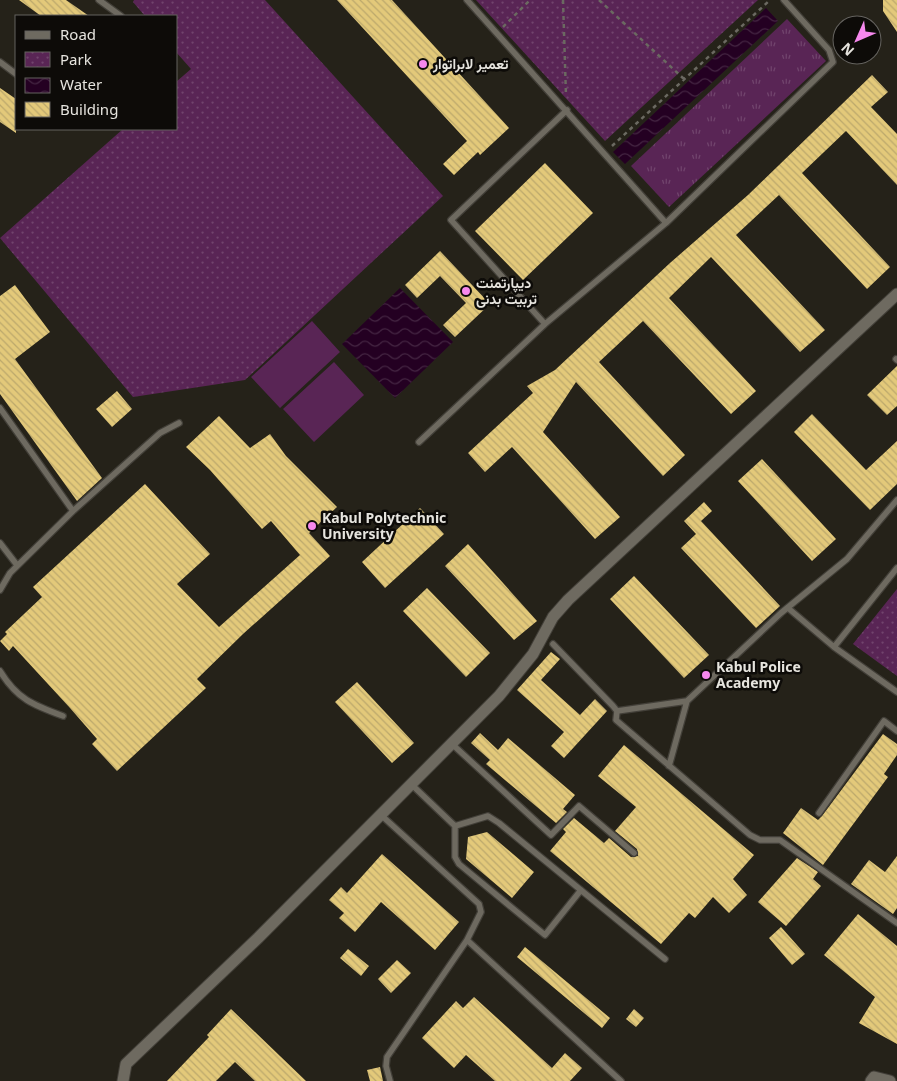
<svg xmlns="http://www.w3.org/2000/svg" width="897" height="1081" viewBox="0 0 897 1081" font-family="'Noto Sans',Vazirmatn,sans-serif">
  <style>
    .grass { fill: url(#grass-tufts) }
    .park { fill: url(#park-dots) }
    .pitch { fill: #592555 }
    .water { fill: url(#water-waves) }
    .building { fill: url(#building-back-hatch) }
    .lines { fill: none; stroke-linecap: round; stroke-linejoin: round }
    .service-casing { stroke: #423f38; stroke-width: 8 }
    .minor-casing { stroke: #423f38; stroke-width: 13 }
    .path { stroke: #6b6961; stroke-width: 2.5; stroke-dasharray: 4 4; stroke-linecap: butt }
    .service { stroke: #6e6a60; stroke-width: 5.5 }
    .minor { stroke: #6e6a60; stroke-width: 11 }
    .poi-dot { fill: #f688ed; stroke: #0d0b08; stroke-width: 2 }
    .labels { text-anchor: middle; stroke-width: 5; stroke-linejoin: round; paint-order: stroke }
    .poi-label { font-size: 14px; font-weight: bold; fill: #e6e4de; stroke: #0d0b08; text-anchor: start }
  </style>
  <defs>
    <pattern id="grass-tufts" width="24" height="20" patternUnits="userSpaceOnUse" patternTransform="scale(1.25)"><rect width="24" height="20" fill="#592555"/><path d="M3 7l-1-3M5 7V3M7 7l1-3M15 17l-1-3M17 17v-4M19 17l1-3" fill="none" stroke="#71446d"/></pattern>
    <pattern id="park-dots" width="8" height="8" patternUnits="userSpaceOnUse" patternTransform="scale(1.25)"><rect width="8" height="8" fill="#592555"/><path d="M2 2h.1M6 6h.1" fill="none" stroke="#71446d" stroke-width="1.8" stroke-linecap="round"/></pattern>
    <pattern id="water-waves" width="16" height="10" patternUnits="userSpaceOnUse" patternTransform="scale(1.25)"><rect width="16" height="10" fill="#240022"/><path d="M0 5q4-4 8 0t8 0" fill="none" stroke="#442542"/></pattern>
    <pattern id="building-back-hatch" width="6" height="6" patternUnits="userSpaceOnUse" patternTransform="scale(1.25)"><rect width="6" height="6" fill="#e3c97a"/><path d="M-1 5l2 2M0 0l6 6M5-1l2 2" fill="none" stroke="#bca86c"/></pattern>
  </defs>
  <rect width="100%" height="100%" fill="#252219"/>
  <!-- grass -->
  <path class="grass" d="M787 19 826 61 669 207 631 166Z"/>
  <!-- park -->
  <path class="park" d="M134 0H265L443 196 245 380 133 397 0 238 123 129H176V82L191 69 176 52V16H145L133 2Z
    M476 0H758L605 141Z
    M897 589V676L853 644Z"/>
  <!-- pitch -->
  <path class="pitch" d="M312 321 340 352 280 408 251 377Z
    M334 362 364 395 314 442 283 409Z"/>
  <!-- water -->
  <path class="water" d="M766 8 778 21 625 164 613 152Z
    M400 288 453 342 395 398 342 344Z"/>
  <!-- building -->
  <path class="building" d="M19 0H66L89 16H41Z
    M337 0H392L509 128 480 155 478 152 454 175 443 164 467 141Z
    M883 0H897V32L883 11Z
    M872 75 888 92 871 107 897 134V185L846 131 802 173 890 267 867 289 779 195 736 235 825 330 800 352 711 257 669 298 756 391 731 414 643 321 599 362 685 455 663 476 576 382 543 432 620 517 595 539 512 447 485 472 468 453 533 393 527 386 555 370 670 263 748 195Z
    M0 88 16 99V133L0 122Z
    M545 163 593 213 523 280 475 231Z
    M440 251 490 304 455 337 443 325 466 303 440 276 417 298 405 285Z
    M15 285 50 332 15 359 102 478 77 501 0 394V296Z
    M897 366V406L887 415 867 395Z
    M117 391 132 409 112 427 96 409Z
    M812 414 866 470 897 441V484L870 510 794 432Z
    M219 416 250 448 270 434 286 456 337 507 309 533 330 556 243 634 197 679 206 688 117 771 92 744 97 739 70 708 13 646 9 651 0 641 7 634 5 632 42 597 33 587 145 484 210 554 177 584 219 627 300 555 271 521 262 529 210 470 186 447Z
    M762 459 836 539 812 561 738 481Z
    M704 502 712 511 701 521 780 606 756 628 681 548 696 534 684 521Z
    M420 508 444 534 385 588 362 562Z
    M468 544 537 621 514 640 445 566Z
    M634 576 709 655 684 678 610 599Z
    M427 588 490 653 466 677 403 611Z
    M551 652 560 659 541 680 580 715 595 699 607 711 564 758 551 746 564 732 517 690Z
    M357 682 414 743 392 763 335 702Z
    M480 733 498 750 508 738 575 795 563 809 567 812 556 823 486 764 490 760 471 743Z
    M883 734 897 744V755L884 774 888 777 823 865 783 833 801 808 818 820 822 816Z
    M624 745 754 855 733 879 747 895 729 913 713 897 695 918 689 913 661 944 550 851 566 832 563 829 574 818 604 843 609 838 631 857 638 856 637 849 615 831 636 807 598 776Z
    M487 832 534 872 512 898 466 859 468 837Z
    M382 854 459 922 435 950 381 902 355 932 339 918 344 913 329 900 341 887 347 893Z
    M897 856V908L893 914 851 884 869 860 885 872Z
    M797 858 818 872 813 879 821 886 786 926 758 902Z
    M858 914 897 946V1044L859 1023 875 997 824 955Z
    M781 927 805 954 792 965 769 938Z
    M525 947 610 1018 602 1028 517 957Z
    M348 949 369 966 361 976 340 958Z
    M397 960 411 973 391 993 378 979Z
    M474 997 552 1068 565 1053 582 1068 570 1081H495L466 1055 454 1068 422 1038 456 1001 463 1008Z
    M231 1009 306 1081H255L235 1062 216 1081H167L209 1037 207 1035Z
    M634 1009 644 1018 636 1027 626 1019Z
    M380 1067 383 1081H370L367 1070Z"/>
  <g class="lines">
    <defs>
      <path id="service" d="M99 0 121 16
        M467 0 666 223
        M0 62 16 74
        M545 324 451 220 567 110
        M896 359 897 360
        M0 408 73 511 10 573 0 590
        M419 442 545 324 666 223 833 62 829 50 784 0
        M73 511 160 433 179 423
        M0 543 17 565
        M897 568 834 647 897 692
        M788 608 834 647
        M553 644 613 706 617 711 616 720 750 835 760 840H780L897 923
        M0 671C17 699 33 705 63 716
        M687 701 781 613 847 559 897 500
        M617 711 687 701 669 766
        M452 744 551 835 579 806 634 853
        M411 784 455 826 488 816 499 823 665 959
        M819 813 884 721 897 731
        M381 815 479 904 481 912 467 940 621 1081
        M455 826V857L459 864 545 935 581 890
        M390 1081 386 1066 387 1057 467 940"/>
      <path id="minor" d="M123 1081 126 1064 258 938 499 696 533 654 553 617 568 600 897 294
        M871 1081 874 1077 890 1081"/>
    </defs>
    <!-- service casing -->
    <use href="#service" class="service-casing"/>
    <!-- minor casing -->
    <use href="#minor" class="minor-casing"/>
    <!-- path -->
    <path class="path" d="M563 0 566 96
      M599 0 684 79
      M503 27 530 0
      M612 146 770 0"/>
    <!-- service -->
    <use href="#service" class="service"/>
    <!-- minor -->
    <use href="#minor" class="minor"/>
  </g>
  <!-- markers -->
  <g class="poi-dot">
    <circle cx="423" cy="64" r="5"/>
    <circle cx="466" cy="291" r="5"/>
    <circle cx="312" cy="526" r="5"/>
    <circle cx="706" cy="675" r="5"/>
  </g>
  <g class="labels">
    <!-- poi labels -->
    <g class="poi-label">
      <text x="433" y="69">تعمیر لابراتوار</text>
      <text x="476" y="288">دیپارتمنت<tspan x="476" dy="16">تربیت بدنی</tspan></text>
      <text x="322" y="523">Kabul Polytechnic<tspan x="322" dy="16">University</tspan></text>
      <text x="716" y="672">Kabul Police<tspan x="716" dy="16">Academy</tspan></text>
    </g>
  </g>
  <!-- legend -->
  <rect x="15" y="15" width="162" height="115" fill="#0d0b08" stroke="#64625e"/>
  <rect x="25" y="31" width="25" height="8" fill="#6e6a60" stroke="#64625e"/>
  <text x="60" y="40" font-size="15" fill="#e6e4de">Road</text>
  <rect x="25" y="52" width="25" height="15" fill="url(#park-dots)" stroke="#64625e"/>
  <text x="60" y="65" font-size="15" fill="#e6e4de">Park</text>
  <rect x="25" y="78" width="25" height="15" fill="url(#water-waves)" stroke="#64625e"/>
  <text x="60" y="90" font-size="15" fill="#e6e4de">Water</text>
  <rect x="25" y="102" width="25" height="15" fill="url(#building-back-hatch)" stroke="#64625e"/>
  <text x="60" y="115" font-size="15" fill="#e6e4de">Building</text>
  <!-- north arrow -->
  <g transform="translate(857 40) rotate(225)"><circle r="24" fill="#0d0b08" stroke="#64625e"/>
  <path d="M0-4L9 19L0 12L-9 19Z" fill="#f688ed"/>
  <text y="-8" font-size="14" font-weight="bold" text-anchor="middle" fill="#e6e4de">N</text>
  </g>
</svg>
